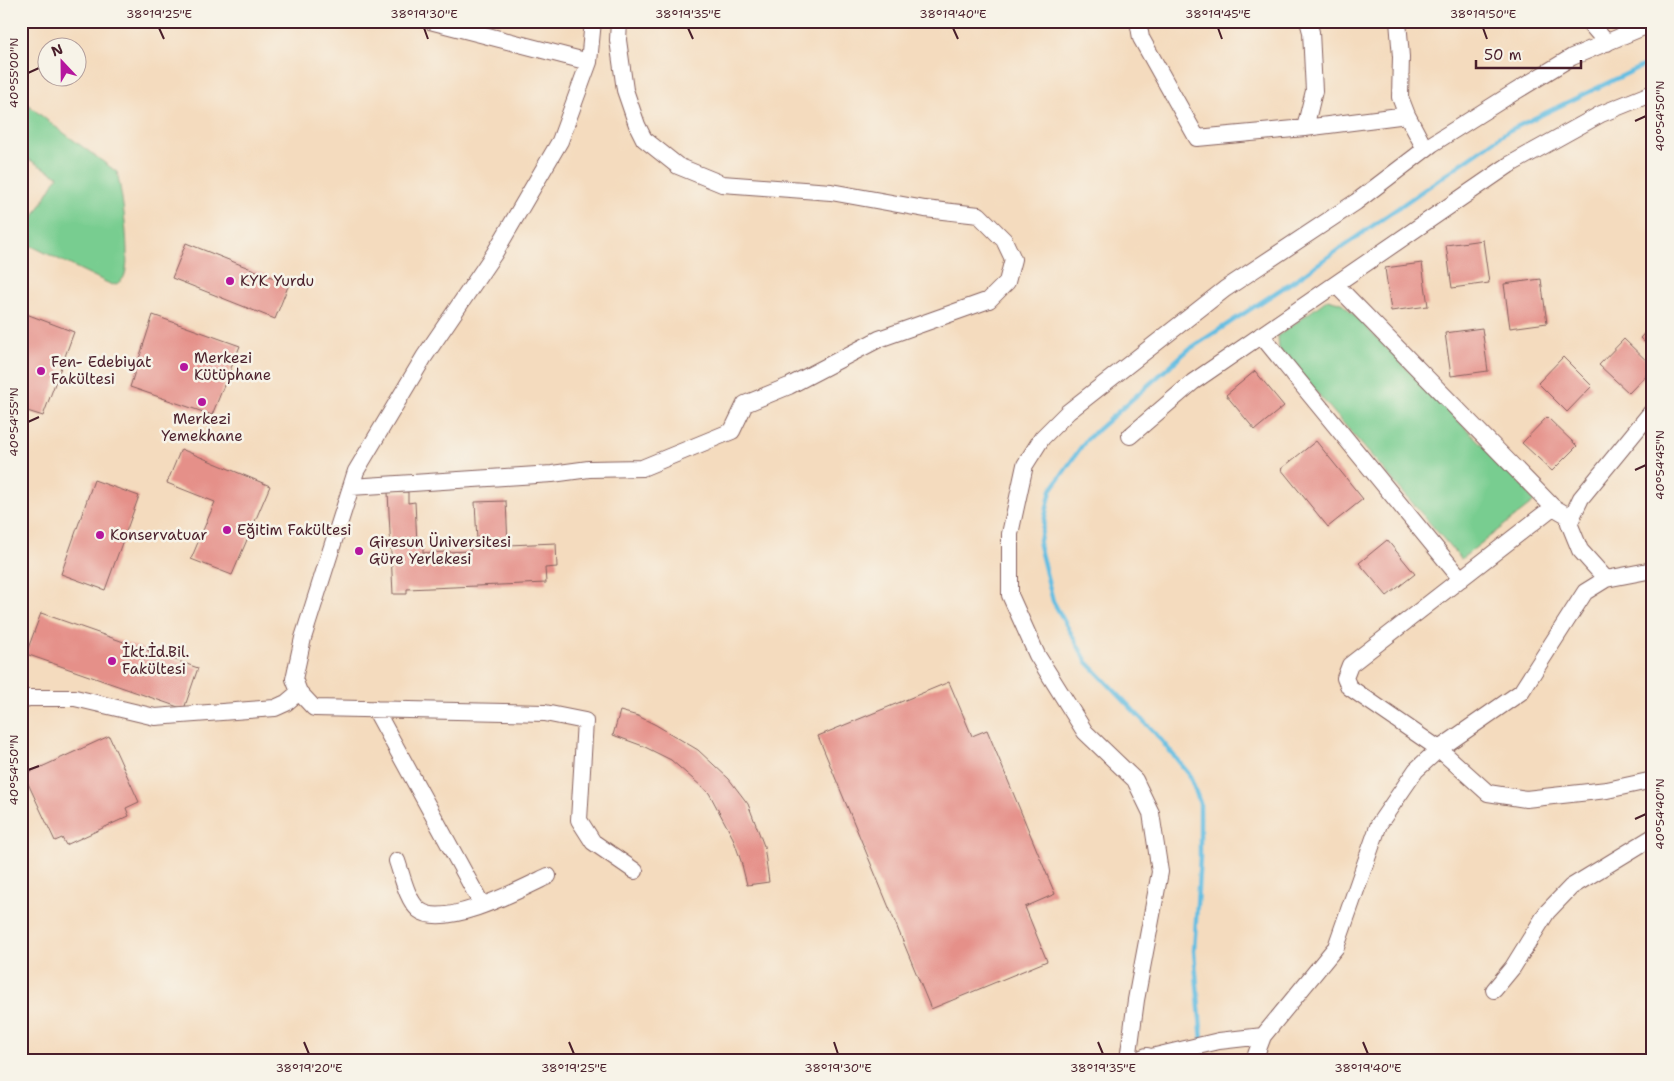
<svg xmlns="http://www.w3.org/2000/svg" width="1674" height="1081" viewBox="0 0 1674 1081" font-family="'Shantell Sans',sans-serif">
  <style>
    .green { fill: #78cd90; stroke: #61765e }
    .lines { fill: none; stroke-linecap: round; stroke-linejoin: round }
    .stream { stroke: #64bee2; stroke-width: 4.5 }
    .building { fill: #e59089 }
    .minor-casing { stroke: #86615e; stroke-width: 18 }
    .tertiary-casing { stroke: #86615e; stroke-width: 22 }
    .minor { stroke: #fff; stroke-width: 16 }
    .tertiary { stroke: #fff; stroke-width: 20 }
    .ticks { fill: none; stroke: #4a1f2b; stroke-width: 2 }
    .poi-dot { fill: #b5179e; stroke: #f7f3e8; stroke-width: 2 }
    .labels { text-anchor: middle; stroke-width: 5; stroke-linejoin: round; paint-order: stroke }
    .poi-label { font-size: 15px; fill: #4a1f2b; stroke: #f7f3e8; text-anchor: start }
    .neatline { fill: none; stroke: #4a1f2b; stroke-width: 2 }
    .ticks-label { font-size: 12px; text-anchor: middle; fill: #4a1f2b }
  </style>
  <rect width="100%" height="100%" fill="#f7f3e8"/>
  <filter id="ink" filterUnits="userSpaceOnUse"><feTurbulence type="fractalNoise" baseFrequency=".02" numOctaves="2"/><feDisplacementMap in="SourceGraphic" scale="10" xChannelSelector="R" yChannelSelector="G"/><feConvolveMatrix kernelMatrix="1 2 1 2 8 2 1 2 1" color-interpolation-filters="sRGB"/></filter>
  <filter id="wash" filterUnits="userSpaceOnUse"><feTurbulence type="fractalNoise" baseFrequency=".0096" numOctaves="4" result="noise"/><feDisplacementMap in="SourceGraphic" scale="20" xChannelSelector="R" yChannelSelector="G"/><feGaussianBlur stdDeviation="1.12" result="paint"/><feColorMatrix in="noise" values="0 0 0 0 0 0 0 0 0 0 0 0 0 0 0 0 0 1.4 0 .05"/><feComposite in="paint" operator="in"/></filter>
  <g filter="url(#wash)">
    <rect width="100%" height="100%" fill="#f4dbbe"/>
    <!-- green -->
    <path class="green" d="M21 99 53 125 117 172C122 192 132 260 124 277 121 282 117 284 112 285L21 241V227L26 230 58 176 21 155Z
      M1328 299 1342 303 1525 488 1534 502 1461 559 1279 349 1278 336Z"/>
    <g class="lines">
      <!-- stream -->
      <path class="stream" d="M1202 1041 1194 951 1200 857V803L1189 774 1156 734 1087 662 1053 601 1039 545 1051 490 1086 440 1188 350 1298 278 1508 131 1653 61
        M1202 1049 1203 1060"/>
    </g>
    <g id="blocks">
      <!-- building -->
      <path class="building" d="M1483 240 1489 283 1452 288 1446 245Z
        M186 243 289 284 275 319 172 278Z
        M1422 263 1428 306 1391 311 1385 268Z
        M1541 279 1547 323 1510 328 1504 284Z
        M21 312 74 332 43 416 21 409Z
        M153 315 240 346 212 415 130 387Z
        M1653 324V350L1640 338Z
        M1482 328 1488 371 1451 376 1445 333Z
        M1624 339 1653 367V368L1629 393 1599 365Z
        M1563 357 1592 386 1567 412 1538 383Z
        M1255 371 1284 406 1255 430 1226 395Z
        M1547 417 1577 446 1552 471 1522 443Z
        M1316 441 1363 499 1328 527 1281 469Z
        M181 449 270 486 232 575 191 559 215 502 167 483Z
        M94 480 139 496 105 590 61 574Z
        M388 492H408V503L415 502 417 544H423V553L470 551V542L477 541 475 502 506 501 508 545 556 543 557 567 545 568 546 583 407 589V594H393Z
        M1387 540 1415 574 1387 596 1359 563Z
        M41 613 198 668 184 709 26 654Z
        M949 682 972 736 987 730 1055 894 1025 907 1047 961 931 1009 818 736Z
        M620 711 638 716 656 725 698 750 729 779 748 804 764 846 769 882 747 885 741 861 733 838 709 793 671 760 643 746 613 735Z
        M109 736 139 802 126 808 129 816 66 845 62 838 55 841 24 775Z"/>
    </g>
  </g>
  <g filter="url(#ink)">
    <use href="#blocks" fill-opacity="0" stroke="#86615e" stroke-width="1"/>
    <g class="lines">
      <defs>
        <path id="minor" d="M430 21 589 62
          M593 21 589 62 560 141 494 254 424 357 356 471 303 638 294 679 299 692 314 708 545 713 585 721 579 820 593 842 635 871
          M1138 21 1141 38 1197 138 1305 128 1314 91 1311 32 1308 21
          M1398 21 1401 57 1400 97 1407 115 1425 149
          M1588 21 1607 43
          M1305 128 1407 115
          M1336 285 1553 507 1572 518
          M1261 335 1461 579
          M1130 436 1193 382 1509 165 1601 114 1653 93
          M351 487 552 474 589 469 642 468 732 431 745 404 789 386 879 339 989 300 1007 282 1013 259 1004 240 979 215 925 209 831 192 722 184 678 166 644 139 637 125 625 90 618 40 619 21
          M1553 507 1350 665 1345 678 1349 687 1439 749 1488 793 1526 799 1607 790 1653 780
          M1606 579 1580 550 1569 523 1581 498 1653 410
          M21 701 28 698H75L155 717 275 708 286 703 299 692
          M375 709 482 905
          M397 861C402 875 407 900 419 910 444 930 523 888 548 876
          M1494 990 1513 967 1547 912 1571 887 1653 837
          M1147 1058 1219 1041 1263 1036
          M1128 1060 1136 1000 1160 872 1151 813 1135 780 1085 732 1037 655 1010 595V534L1025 465 1042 438 1068 412 1225 289 1356 202 1432 144 1513 93 1572 57 1653 23
          M1254 1060 1263 1036 1336 947 1379 824 1416 770 1439 749 1521 692 1585 592 1606 579 1653 570"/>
        <path id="tertiary" d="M1142 1060 1147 1058"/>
      </defs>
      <!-- minor casing -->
      <use href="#minor" class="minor-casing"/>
      <!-- tertiary casing -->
      <use href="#tertiary" class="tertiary-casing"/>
      <!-- minor -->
      <use href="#minor" class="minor"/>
      <!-- tertiary -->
      <use href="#tertiary" class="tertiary"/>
    </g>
  </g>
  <!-- ticks -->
  <path class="ticks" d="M159 28 164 39M424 28 428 39M688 28 693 39M953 28 958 39M1218 28 1222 39M1483 28 1487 39M28 73 39 68M1635 121 1646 116M28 422 39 417M1635 470 1646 465M28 770 39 766M1635 819 1646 814M304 1042 309 1054M569 1042 574 1054M834 1042 838 1054M1098 1042 1103 1054M1363 1042 1368 1054"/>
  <!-- markers -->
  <g class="poi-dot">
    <circle cx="230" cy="281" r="5"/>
    <circle cx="184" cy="367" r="5"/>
    <circle cx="41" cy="371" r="5"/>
    <circle cx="202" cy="402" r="5"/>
    <circle cx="227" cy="530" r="5"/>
    <circle cx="100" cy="535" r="5"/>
    <circle cx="359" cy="551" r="5"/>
    <circle cx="112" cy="661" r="5"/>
  </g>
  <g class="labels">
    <!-- poi labels -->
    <g class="poi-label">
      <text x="240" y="286">KYK Yurdu</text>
      <text x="194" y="363">Merkezi<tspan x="194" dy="17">Kütüphane</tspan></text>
      <text x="51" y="367">Fen- Edebiyat<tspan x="51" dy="17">Fakültesi</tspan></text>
      <text x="202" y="424" text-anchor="middle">Merkezi<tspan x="202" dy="17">Yemekhane</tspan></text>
      <text x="237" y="535">Eğitim Fakültesi</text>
      <text x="110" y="540">Konservatuar</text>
      <text x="369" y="547">Giresun Üniversitesi<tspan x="369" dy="17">Güre Yerlekesi</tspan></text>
      <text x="122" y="657">İkt.İd.Bil.<tspan x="122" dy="17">Fakültesi</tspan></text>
    </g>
  </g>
  <!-- margin -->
  <rect width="1674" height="1081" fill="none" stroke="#f7f3e8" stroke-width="55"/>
  <!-- north arrow -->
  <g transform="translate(62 62) rotate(338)"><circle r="24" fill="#f7f3e8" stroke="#b29e9c"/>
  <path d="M0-4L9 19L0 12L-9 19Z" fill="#b5179e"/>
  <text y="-8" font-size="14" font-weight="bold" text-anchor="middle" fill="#4a1f2b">N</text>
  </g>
  <!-- scale -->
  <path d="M1476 60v8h105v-8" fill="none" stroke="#4a1f2b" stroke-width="2.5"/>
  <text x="1484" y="60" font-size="15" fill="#4a1f2b" stroke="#f7f3e8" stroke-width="4" paint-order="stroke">50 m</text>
  <rect x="28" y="28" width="1618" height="1026" class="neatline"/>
  <g class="ticks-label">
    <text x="159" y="18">38°19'25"E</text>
    <text x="424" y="18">38°19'30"E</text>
    <text x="688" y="18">38°19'35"E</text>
    <text x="953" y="18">38°19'40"E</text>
    <text x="1218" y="18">38°19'45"E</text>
    <text x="1483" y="18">38°19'50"E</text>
    <text transform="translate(14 73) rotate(-90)" y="4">40°55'00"N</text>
    <text transform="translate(1660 116) rotate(-90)" y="4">40°54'50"N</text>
    <text transform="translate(14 422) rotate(-90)" y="4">40°54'55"N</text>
    <text transform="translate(1660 465) rotate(-90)" y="4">40°54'45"N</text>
    <text transform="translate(14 770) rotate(-90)" y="4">40°54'50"N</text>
    <text transform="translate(1660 814) rotate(-90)" y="4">40°54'40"N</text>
    <text x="309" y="1072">38°19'20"E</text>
    <text x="574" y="1072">38°19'25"E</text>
    <text x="838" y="1072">38°19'30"E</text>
    <text x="1103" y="1072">38°19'35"E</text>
    <text x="1368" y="1072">38°19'40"E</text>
  </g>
</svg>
